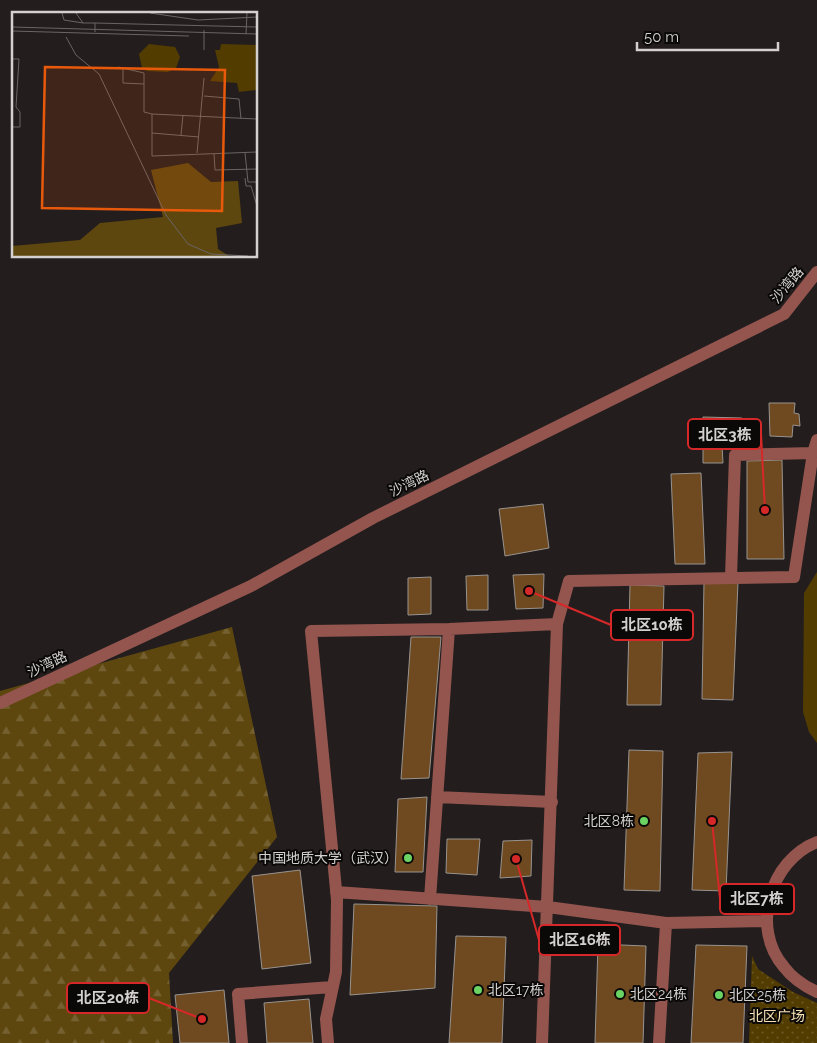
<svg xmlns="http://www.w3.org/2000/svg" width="817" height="1043" viewBox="0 0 817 1043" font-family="Raleway,'Noto Sans SC',sans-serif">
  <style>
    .grass { fill: url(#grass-dots) }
    .forest { fill: url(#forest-firs) }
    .pitch { fill: #523c00 }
    .building { fill: #6f491f; stroke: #989490 }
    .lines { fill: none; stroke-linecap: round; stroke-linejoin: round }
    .minor { stroke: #94554f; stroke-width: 12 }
    .poi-dot { fill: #6ad363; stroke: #0b0908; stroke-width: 2 }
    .labels { text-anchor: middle; stroke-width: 4; stroke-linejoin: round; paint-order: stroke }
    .street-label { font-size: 14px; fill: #d3d0cf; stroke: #0b0908 }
    .poi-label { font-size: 14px; fill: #d3d0cf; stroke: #0b0908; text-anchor: start }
    .park-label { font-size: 14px; fill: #f8e2b5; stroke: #0b0908 }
    .inset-road { fill: none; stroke: #696564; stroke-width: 1 }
    .view { fill: #e8590c; fill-opacity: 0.15; stroke: #e8590c; stroke-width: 2.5 }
    .inset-edge { fill: none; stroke: #d3d0cf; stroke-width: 2.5 }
    .leader { fill: none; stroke: #d62828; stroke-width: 2 }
    .callout-dot { fill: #d62828; stroke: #0b0908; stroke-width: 2 }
    .callout { fill: #0b0908; stroke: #d62828; stroke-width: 2 }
    .callout-label { font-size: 15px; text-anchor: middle; font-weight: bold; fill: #d3d0cf }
  </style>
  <defs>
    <pattern id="grass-dots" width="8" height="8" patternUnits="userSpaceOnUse" patternTransform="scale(1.25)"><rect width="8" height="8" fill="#523c00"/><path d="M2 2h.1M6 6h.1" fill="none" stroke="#6a5724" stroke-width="1.8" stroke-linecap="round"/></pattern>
    <pattern id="forest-firs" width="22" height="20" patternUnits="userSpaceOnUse" patternTransform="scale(1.25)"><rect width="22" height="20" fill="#5e470e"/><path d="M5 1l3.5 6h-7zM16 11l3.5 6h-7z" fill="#746030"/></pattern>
  </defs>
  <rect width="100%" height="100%" fill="#231e1d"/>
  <!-- grass -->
  <path class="grass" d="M752 956 758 969 793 992 817 1003V1043H749Z"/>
  <!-- forest -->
  <path class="forest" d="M232 627 277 837 169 973 173 1043H0V691Z"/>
  <!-- pitch -->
  <path class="pitch" d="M817 572V743L809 732 803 712 804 593Z"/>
  <!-- building -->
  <path class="building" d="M769 403H795L794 413 799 414 800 426 793 425 792 437 770 436Z
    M703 417 742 418 743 432 732 433 735 445H722L723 463H703Z
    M782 460 784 559H747V461Z
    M701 473 705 564H675L671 474Z
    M543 504 549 548 505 556 499 509Z
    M544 574 543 608 516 609 513 575Z
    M488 575V610H467L466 576Z
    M431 577V614L408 615V578Z
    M704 582H738L733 700 702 699Z
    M630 585 664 586 661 705H627Z
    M411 637H441L429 778 401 779Z
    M629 750 663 751 660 891 624 890Z
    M732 752 726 891 692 890 698 753Z
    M427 797 423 872H395L398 799Z
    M447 839H480L477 875 446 873Z
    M532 840 531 876 500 878 503 841Z
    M300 870 311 963 262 969 252 876Z
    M354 904 437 906 435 988 350 995Z
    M456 936 506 937 502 1043H449Z
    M598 944 646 946 643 1043H595Z
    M696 945 747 946 743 1043H691Z
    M224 990 229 1043H180L175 995Z
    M309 999 313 1043H267L264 1003Z"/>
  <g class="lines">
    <!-- minor -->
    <path class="minor" d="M731 578 735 455 813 453
      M557 624 569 581 794 577 813 453 817 440
      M0 703 251 586 373 518 784 314 817 272
      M437 797 552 802
      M817 842C770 860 750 928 784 967 793 979 804 986 817 992
      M336 892 548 907 666 923 767 921
      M430 899 449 629
      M242 1043 238 994 332 987
      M328 1043 326 1019 336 972 337 900 311 631 449 629 557 624 542 1043
      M659 1043 666 923"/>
  </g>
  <!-- markers -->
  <g class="poi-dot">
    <circle cx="644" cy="821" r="5"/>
    <circle cx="408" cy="858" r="5"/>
    <circle cx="478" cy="990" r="5"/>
    <circle cx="620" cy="994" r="5"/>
    <circle cx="719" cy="995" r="5"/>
  </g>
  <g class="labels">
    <!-- street labels -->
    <g class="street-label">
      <text transform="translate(787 285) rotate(-50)" y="5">沙湾路</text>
      <text transform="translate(409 483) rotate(-26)" y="5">沙湾路</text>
      <text transform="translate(47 664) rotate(-25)" y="5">沙湾路</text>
    </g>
    <!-- poi labels -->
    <g class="poi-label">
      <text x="634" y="826" text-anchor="end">北区8栋</text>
      <text x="398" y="863" text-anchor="end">中国地质大学（武汉）</text>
      <text x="488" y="995">北区17栋</text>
      <text x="630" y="999">北区24栋</text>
      <text x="729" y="1000">北区25栋</text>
    </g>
    <!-- park labels -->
    <g class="park-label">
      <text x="777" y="1021">北区广场</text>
    </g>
  </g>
  <!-- overview -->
  <g transform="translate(12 12)">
    <rect width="245" height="245" fill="#231e1d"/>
    <path d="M209 32 245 33V78L227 80 225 71 198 69 207 55 203 38H208Z" fill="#523c00"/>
    <path d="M176 151 199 170 226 169 230 211 204 216 206 237 217 244H0V234L68 228 88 211 151 205 139 158Z" fill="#5e470e"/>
    <path d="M137 32 163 35 168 45 164 56 156 60 135 59 130 56 127 42Z" fill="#523c00"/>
    <path class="inset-road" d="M50 1 52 8 71 11M64 1 71 11H83V20M138 1 186 8 245 5M83 11 245 15M0 15 245 22M0 19 177 24M234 22 235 1M54 25 64 43 87 62 154 203 176 232 199 242 236 244M192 38V18M0 47H7L4 95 8 100V115H0M106 55 132 61V100L140 102M111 57V71L132 72M192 84 227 87 229 107M245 107 140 102V144L245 140M140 121 187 125M169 123 171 103M185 141 192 66M233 141 236 170H244L245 174M202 142 203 158 245 157M233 166 234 174H239L245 194"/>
    <path class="view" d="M33 55 213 58 210 199 30 196Z"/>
    <rect width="245" height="245" class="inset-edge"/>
  </g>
  <!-- callouts -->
  <path class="leader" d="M765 510L761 434M529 591L611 625M712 821L720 899M516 859L539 940M202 1019L149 998"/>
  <g class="callout-dot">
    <circle cx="765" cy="510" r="5"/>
    <circle cx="529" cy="591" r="5"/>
    <circle cx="712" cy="821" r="5"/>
    <circle cx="516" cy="859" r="5"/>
    <circle cx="202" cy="1019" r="5"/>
  </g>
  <g class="callout">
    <rect x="688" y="419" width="73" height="30" rx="5"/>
    <rect x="611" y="610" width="82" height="30" rx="5"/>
    <rect x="720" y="884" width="74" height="30" rx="5"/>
    <rect x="539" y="925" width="81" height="30" rx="5"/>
    <rect x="67" y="983" width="82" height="30" rx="5"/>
  </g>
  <g class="callout-label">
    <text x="725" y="440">北区3栋</text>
    <text x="652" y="630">北区10栋</text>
    <text x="757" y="904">北区7栋</text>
    <text x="580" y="945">北区16栋</text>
    <text x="108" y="1003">北区20栋</text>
  </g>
  <!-- scale -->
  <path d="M637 42v8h141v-8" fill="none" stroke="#d3d0cf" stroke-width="2.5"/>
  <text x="644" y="42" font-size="15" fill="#d3d0cf" stroke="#0b0908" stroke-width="4" paint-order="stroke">50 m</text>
</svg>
